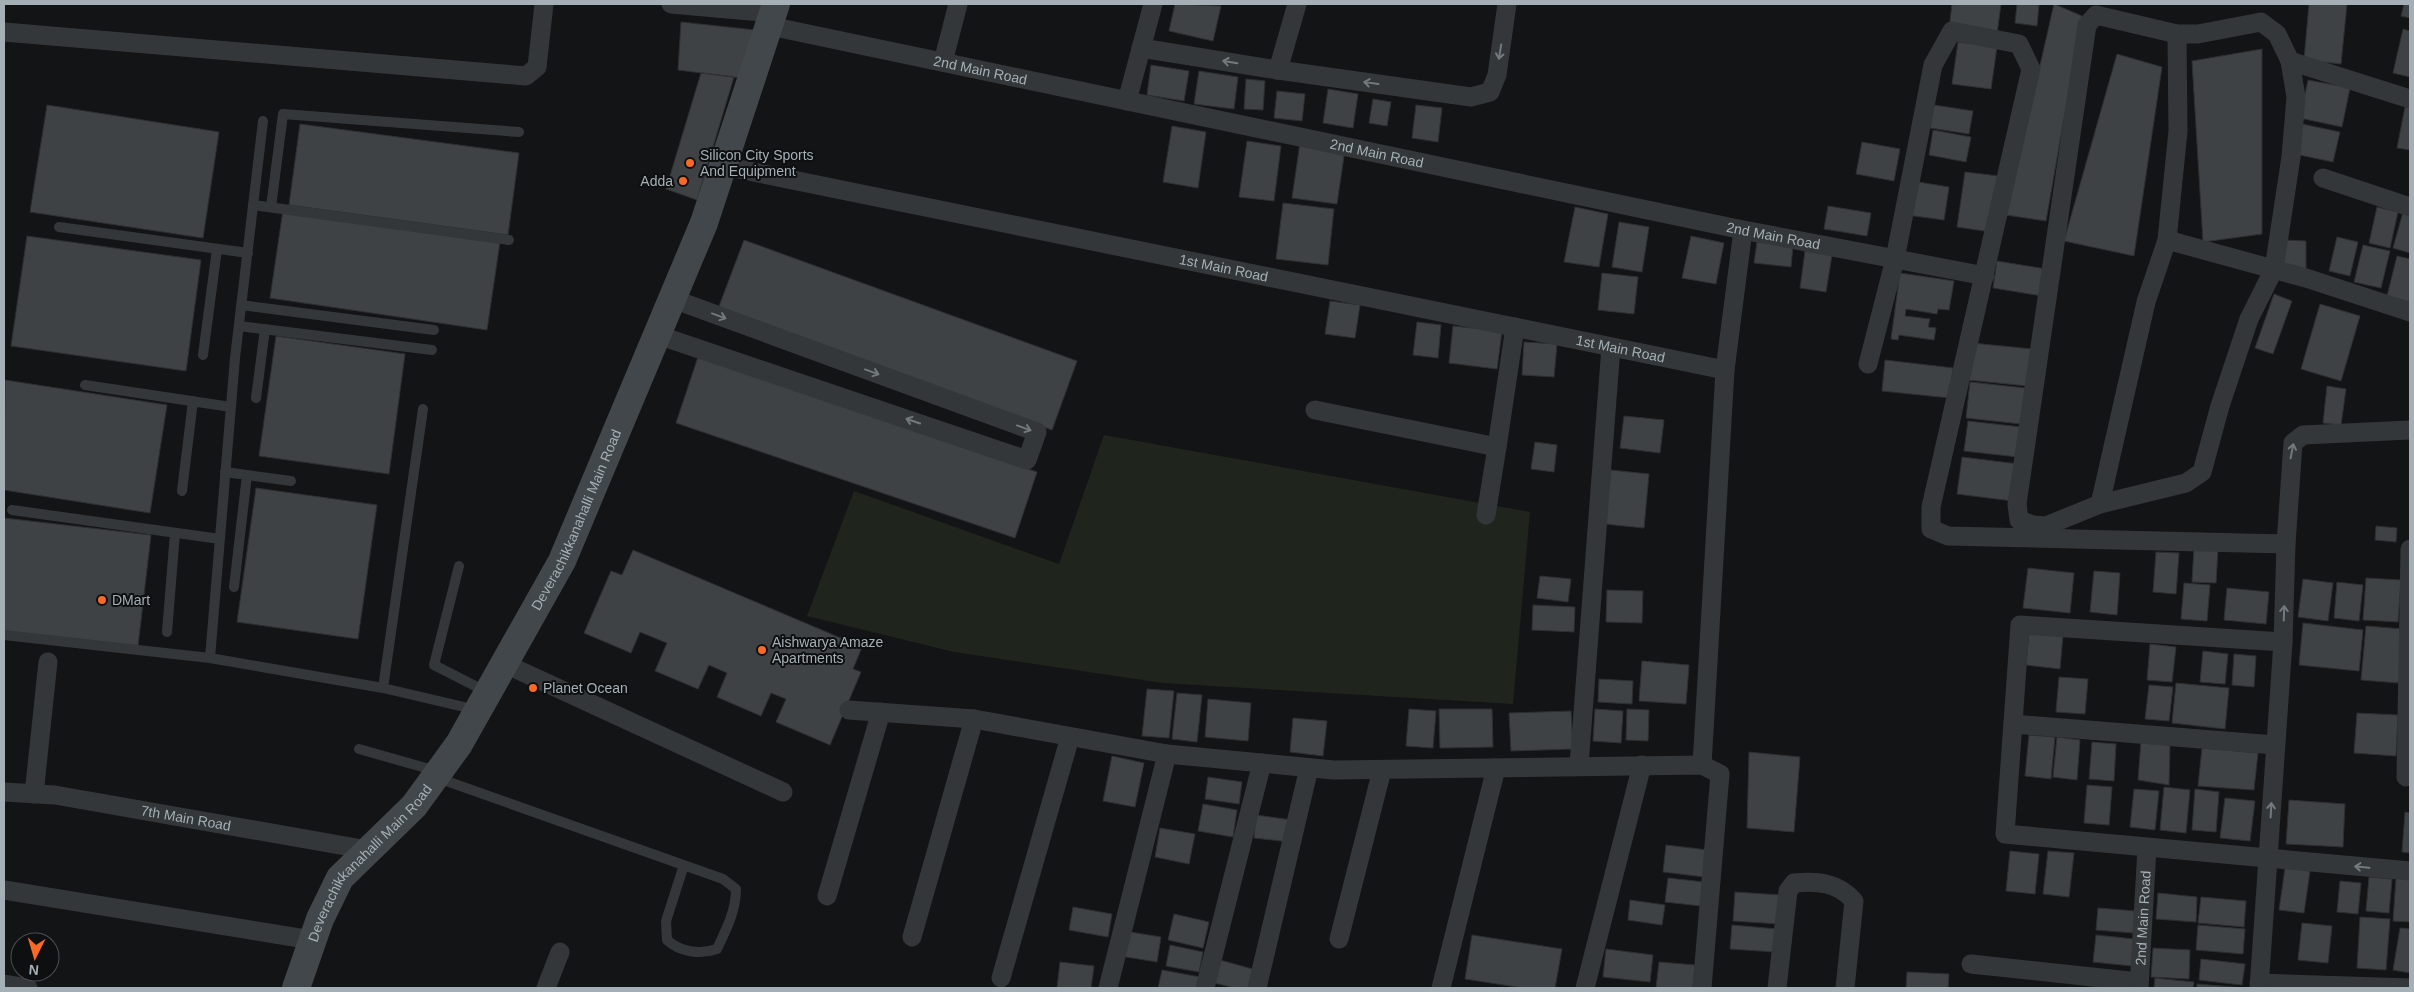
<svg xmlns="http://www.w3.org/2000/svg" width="2414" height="992" viewBox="0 0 2414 992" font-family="Arial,sans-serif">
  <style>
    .green { fill: #1f251d }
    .building { fill: #3f4245; stroke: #2d2f31 }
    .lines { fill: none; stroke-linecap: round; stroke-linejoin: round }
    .lane { stroke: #34373a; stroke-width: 10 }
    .street { stroke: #34373a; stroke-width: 19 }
    .secondary { stroke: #42474b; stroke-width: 28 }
    .oneway { stroke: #727a7e }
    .poi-dot { fill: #fa6926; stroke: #0e0f10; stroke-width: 2 }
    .labels { text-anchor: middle; stroke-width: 4; stroke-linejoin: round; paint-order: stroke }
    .street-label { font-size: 14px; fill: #a4b0b6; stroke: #0e0f10 }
    .poi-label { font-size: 14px; fill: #a4b0b6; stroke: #0e0f10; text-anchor: start }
  </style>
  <rect width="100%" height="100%" fill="#131415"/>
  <!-- green -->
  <path class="green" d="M1104 435 1530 512 1513 704 1163 683 954 652 807 616 854 491 1059 564Z"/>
  <!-- building -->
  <path class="building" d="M1175 4 1221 6 1213 41 1169 31Z
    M1952 4H2001L1997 34 1949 29Z
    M2017 4 2039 5 2037 26 2015 23Z
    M2054 4 2082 16 2046 221 2006 215Z
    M2309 4H2347L2341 64 2304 60Z
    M2404 4H2410V18L2401 16Z
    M681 22 755 30 742 78 678 70Z
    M2403 29 2410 31V77L2393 73Z
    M1958 42 1997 47 1991 89 1952 84Z
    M2262 49V234L2203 242 2192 61Z
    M2117 54 2162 67 2134 256 2064 241Z
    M1151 65 1189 71 1184 101 1147 95Z
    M1199 71 1238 77 1234 109 1194 104Z
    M701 73 734 77 697 200 666 189Z
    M1246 79 1265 81 1263 110 1244 109Z
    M2308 80 2350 88 2342 127 2300 118Z
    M1328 89 1358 94 1353 128 1323 123Z
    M1277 91 1305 94 1302 121 1274 118Z
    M1373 99 1391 102 1387 126 1369 123Z
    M47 105 219 132 203 238 30 212Z
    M1416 105 1442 108 1438 142 1412 138Z
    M1934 105 1973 111 1969 134 1930 128Z
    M2405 107 2410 108V150L2397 148Z
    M300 124 519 153 508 235 289 205Z
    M2302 124 2340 132 2333 162 2295 154Z
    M1172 126 1206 132 1198 188 1163 182Z
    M1933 130 1971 137 1966 162 1929 155Z
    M1247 141 1281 146 1274 201 1239 197Z
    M1862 142 1900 149 1894 181 1856 174Z
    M1300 143 1345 149 1337 204 1292 198Z
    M1965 172 1999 176 1991 232 1957 227Z
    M1912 181 1949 187 1944 220 1907 215Z
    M1283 203 1334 209 1328 265 1276 259Z
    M1828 206 1871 213 1867 236 1824 229Z
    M1575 207 1608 214 1599 267 1564 262Z
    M2377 207 2398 212 2390 248 2369 243Z
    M283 210 500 242 487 330 270 298Z
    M2403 212 2410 214V253L2393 248Z
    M1619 222 1649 227 1642 272 1612 267Z
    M27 236 201 260 186 371 11 346Z
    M1691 236 1724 243 1716 284 1682 278Z
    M2337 237 2358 242 2350 276 2329 271Z
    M744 240 1077 361 1052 430 718 309Z
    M2284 240 2306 241V271L2283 270Z
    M1757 242 1793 246 1791 267 1754 263Z
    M2363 245 2390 251 2381 288 2354 282Z
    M1805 251 1832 255 1826 292 1800 288Z
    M2397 256 2410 259V302L2387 296Z
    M1997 261 2046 269 2042 296 1993 288Z
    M1602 273 1638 277 1634 314 1598 310Z
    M1900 273 1954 281 1949 310 1938 309 1937 314 1906 309 1905 316 1930 319 1928 327 1936 328 1934 340 1899 335 1898 340 1891 339Z
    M2274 294 2292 301 2273 354 2255 348Z
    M1330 301 1360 305 1355 338 1325 334Z
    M2320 304 2360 316 2341 381 2301 369Z
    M1417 322 1441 325 1438 358 1413 355Z
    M1453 326 1502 331 1497 369 1449 363Z
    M276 336 405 354 389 474 259 456Z
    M1524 342 1557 344 1554 377 1522 375Z
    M1972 343 2032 349 2028 386 1968 380Z
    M698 357 1037 472 1015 538 676 423Z
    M1885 360 1953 368 1950 398 1882 391Z
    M5 380 167 405 150 513 4 490Z
    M1970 382 2025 388 2021 424 1966 418Z
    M2327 386 2346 389 2341 425 2323 423Z
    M1624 416 1664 420 1660 453 1620 448Z
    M1968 421 2021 427 2018 457 1964 451Z
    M1535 442 1557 445 1554 472 1531 469Z
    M1962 457 2018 464 2013 501 1957 494Z
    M1611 470 1649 474 1644 528 1605 524Z
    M256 488 377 505 358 639 237 622Z
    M4 518 151 535 138 646 4 631Z
    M2376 526 2397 528 2396 542 2375 540Z
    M2194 547 2218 549 2216 583 2192 582Z
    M633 550 862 647 853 669 861 672 830 745 776 722 786 699 771 693 761 716 717 697 727 673 709 665 698 689 655 671 667 643 640 632 631 653 584 633 611 571 622 575Z
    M2156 552 2179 553 2176 594 2153 592Z
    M2028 568 2074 573 2070 613 2023 608Z
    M2094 571 2120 573 2117 615 2090 612Z
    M1540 576 1571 579 1568 602 1537 598Z
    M2366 578 2401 580 2398 622 2363 620Z
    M2303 579 2333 583 2328 621 2298 617Z
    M2337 582 2363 585 2359 621 2334 618Z
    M2184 583 2210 585 2207 621 2181 619Z
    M2227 588 2269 592 2266 624 2224 620Z
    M1607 590 1643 591 1642 623 1606 622Z
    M1533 605 1575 607 1574 632 1532 630Z
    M2303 623 2363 630 2359 671 2299 665Z
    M2366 626 2403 629 2399 683 2361 680Z
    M2029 632 2063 635 2060 669 2026 665Z
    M2150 644 2176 647 2172 682 2147 680Z
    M2203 651 2228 654 2225 684 2200 682Z
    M2234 654 2256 656 2254 687 2232 685Z
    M1642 661 1689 665 1686 704 1639 701Z
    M2059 677 2088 679 2085 714 2056 712Z
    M1599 679 1633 681 1632 704 1598 702Z
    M2176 683 2229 688 2225 729 2172 723Z
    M2149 685 2173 687 2169 721 2145 719Z
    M1147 689 1174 691 1169 738 1142 736Z
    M1177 693 1202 695 1197 742 1172 739Z
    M1208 699 1251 703 1248 741 1205 737Z
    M1409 709 1436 711 1433 748 1406 746Z
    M1439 709H1492L1493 747 1440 748Z
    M1595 709 1623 711 1621 743 1593 741Z
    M1627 709 1649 710 1648 741 1626 740Z
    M1571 711 1573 749 1511 751 1509 713Z
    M2357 713 2398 715 2396 756 2354 753Z
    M1293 718 1327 721 1323 756 1290 752Z
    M2029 735 2055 737 2051 779 2025 776Z
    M2057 737 2080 740 2077 780 2053 777Z
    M2141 741 2170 745 2169 785 2138 780Z
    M2092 742 2116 744 2114 781 2089 779Z
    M2202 748 2258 753 2254 790 2198 786Z
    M1749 752 1800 757 1794 832 1747 828Z
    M1112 756 1144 763 1135 807 1103 801Z
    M1208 777 1242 782 1239 804 1205 799Z
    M2087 785 2112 787 2109 825 2084 823Z
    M2164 787 2190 790 2186 833 2160 830Z
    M2134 789 2159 791 2155 830 2130 827Z
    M2195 789 2219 792 2216 832 2192 830Z
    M2225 798 2255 801 2250 841 2220 838Z
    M2289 800 2345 804 2343 847 2286 844Z
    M1203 804 1237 810 1233 837 1198 831Z
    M2405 812 2410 813V853L2402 852Z
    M1256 815 1292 820 1290 842 1254 838Z
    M1160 828 1195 834 1189 864 1155 857Z
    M1666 845 1708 850 1705 877 1663 872Z
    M2010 851 2039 854 2035 894 2006 891Z
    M2048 851 2074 853 2069 897 2043 894Z
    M2285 868 2310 871 2304 913 2279 910Z
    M2369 877 2392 879 2389 913 2366 911Z
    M1668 878 1704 882 1701 906 1665 902Z
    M2396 878 2410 880V922L2393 921Z
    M2340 881 2361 883 2358 914 2337 912Z
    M1735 892 1781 895 1779 924 1733 921Z
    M2158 893 2197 897 2196 922 2156 919Z
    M2201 897 2246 901 2244 927 2198 923Z
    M1630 900 1665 905 1662 925 1628 920Z
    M1073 907 1112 914 1108 937 1069 930Z
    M2098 908 2135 911 2133 933 2096 930Z
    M1174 914 1209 922 1203 948 1168 940Z
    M2360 917 2390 919 2386 970 2357 968Z
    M2302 923 2332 926 2328 963 2298 960Z
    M1732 925 1777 929 1775 952 1730 949Z
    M2198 925 2245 929 2243 954 2196 950Z
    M2400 928 2410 929V973L2393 970Z
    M1124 931 1161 937 1157 962 1120 956Z
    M1472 935 1562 949 1555 988H1523L1465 979Z
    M2096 935 2134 939 2132 966 2093 962Z
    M1170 945 1203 952 1199 972 1166 966Z
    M2153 948 2190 950 2189 979 2151 977Z
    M1606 949 1653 955 1650 982 1603 977Z
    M2201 959 2245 964 2242 985 2199 980Z
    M1220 960 1256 970 1251 988H1235L1214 983Z
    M1060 962 1094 966 1091 988H1057Z
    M1659 962 1695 965 1693 988H1656Z
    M1162 970 1200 977 1197 988H1158Z
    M1907 972 1949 974 1948 988H1906Z
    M2155 978 2194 982 2193 988H2154Z
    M2197 984 2245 988H2197Z"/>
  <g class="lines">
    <!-- lane -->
    <path class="lane" d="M263 121 235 358 210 658 383 688 477 710
      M253 205 509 240
      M271 207 283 114 519 132
      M59 227 248 253
      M241 305 434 330
      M239 326 432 350
      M203 355 217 249
      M85 385 231 407
      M256 398 265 329
      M225 472 291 481
      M182 491 193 401
      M12 510 220 539
      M459 566 434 665 487 692
      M234 587 247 475
      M167 632 175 533
      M4 635 210 658
      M383 688 423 409
      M359 749 426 768 435 777 723 879 736 889C736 911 726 930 717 949 700 955 680 952 667 940L666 921 684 865"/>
    <!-- street -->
    <g class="street">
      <path d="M671 4 773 13"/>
      <path d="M1297 4 1278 70 1471 97 1490 92 1497 75 1507 4"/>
      <path d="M2096 15 2177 34H2198L2261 22 2277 34 2290 61 2296 97 2291 157 2274 269 2249 319 2220 406 2202 472 2186 483 2100 504 2046 526 2033 525 2019 520 2017 504 2087 25Z"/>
      <path id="s1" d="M770 26 1743 230 1985 276"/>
      <path d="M4 32 526 76 537 67 544 4"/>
      <path d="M1141 48 1278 70"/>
      <path d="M2290 61 2410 99"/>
      <path d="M943 62 958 4"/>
      <path d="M1127 101 1153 4"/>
      <path id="s2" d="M724 166 1725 370"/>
      <path d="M2323 178 2410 207"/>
      <path d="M2167 240 2306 278 2410 312"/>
      <path d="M658 335 1027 460 1037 432 673 299"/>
      <path d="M1868 364 1895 259 1933 65 1952 31 2019 44 2031 69 1931 507V529L1948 536 2286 544"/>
      <path d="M1315 410 1497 447 1515 327"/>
      <path d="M2100 504 2146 302 2167 240 2178 131 2177 34"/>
      <path d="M1486 515 1497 447"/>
      <path d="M2283 642 2020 625 2005 834 2410 871"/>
      <path d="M505 664 783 792"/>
      <path d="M849 710 974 719 1167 754 1334 770 1702 765 1720 774 1702 988"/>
      <path d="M2013 724 2275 745"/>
      <path d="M1579 765 1611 347"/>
      <path d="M1702 765 1725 370 1743 230"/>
      <path d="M2406 777 2410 549"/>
      <path id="s3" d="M4 792 55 795 368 850"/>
      <path d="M34 794 48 662"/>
      <path d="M4 890 312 940"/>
      <path d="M827 896 881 712"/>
      <path d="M912 937 974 719"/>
      <path d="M1339 939 1382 770"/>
      <path d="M1971 964 2139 982"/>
      <path d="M1001 978 1070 737"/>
      <path d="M2259 983 2410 988"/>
      <path d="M4 984 28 988"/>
      <path d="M546 988 560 952"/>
      <path d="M1108 988 1167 754"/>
      <path d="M1205 988 1262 763"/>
      <path d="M1257 988 1309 768"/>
      <path d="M1441 988 1496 768"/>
      <path d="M1585 988 1642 765"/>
      <path d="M1777 988 1788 891 1794 883C1817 881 1838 882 1854 901L1845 988"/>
      <path id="s4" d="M2139 988 2147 848"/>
      <path d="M2259 988 2283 642 2286 544 2293 443 2303 435 2410 430"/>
    </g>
    <!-- secondary -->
    <path class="secondary" id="s5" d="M296 988 320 919 340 878 414 806 459 744 562 561 704 223 776 4"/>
  </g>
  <!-- one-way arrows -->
  <defs><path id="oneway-shaft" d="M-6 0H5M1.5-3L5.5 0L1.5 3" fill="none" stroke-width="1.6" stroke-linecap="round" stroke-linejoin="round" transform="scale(1.25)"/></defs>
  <g class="oneway">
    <use href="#oneway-shaft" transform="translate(1500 52) rotate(99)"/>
    <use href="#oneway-shaft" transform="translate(1230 62) rotate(-171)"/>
    <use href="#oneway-shaft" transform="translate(1371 83) rotate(-172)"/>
    <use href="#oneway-shaft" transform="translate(719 316) rotate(20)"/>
    <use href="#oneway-shaft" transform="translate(872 372) rotate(20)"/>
    <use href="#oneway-shaft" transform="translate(913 421) rotate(-161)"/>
    <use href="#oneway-shaft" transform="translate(1024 428) rotate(20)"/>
    <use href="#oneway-shaft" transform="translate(2292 451) rotate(-79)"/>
    <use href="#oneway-shaft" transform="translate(2284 613) rotate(-88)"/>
    <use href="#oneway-shaft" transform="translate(2271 810) rotate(-87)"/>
    <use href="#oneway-shaft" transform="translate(2362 867) rotate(-175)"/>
  </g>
  <!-- markers -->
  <g class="poi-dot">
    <circle cx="690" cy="163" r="5"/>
    <circle cx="683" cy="181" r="5"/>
    <circle cx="102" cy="600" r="5"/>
    <circle cx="762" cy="650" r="5"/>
    <circle cx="533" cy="688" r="5"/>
  </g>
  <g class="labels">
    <!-- street labels -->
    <g class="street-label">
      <text dy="5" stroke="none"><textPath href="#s1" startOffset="215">2nd Main Road</textPath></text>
      <text dy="5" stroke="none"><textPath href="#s1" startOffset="620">2nd Main Road</textPath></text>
      <text dy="5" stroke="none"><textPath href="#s1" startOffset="1025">2nd Main Road</textPath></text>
      <text dy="5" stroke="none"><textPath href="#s2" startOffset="510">1st Main Road</textPath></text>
      <text dy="5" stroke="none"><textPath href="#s2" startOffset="915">1st Main Road</textPath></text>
      <text dy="5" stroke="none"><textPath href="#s5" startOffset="552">Deverachikkanahalli Main Road</textPath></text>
      <text dy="5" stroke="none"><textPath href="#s3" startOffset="184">7th Main Road</textPath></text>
      <text dy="5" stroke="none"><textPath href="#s5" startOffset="148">Deverachikkanahalli Main Road</textPath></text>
      <text dy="5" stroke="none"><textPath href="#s4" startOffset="70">2nd Main Road</textPath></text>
    </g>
    <!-- poi labels -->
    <g class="poi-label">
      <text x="700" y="160">Silicon City Sports<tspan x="700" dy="16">And Equipment</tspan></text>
      <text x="673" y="186" text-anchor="end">Adda</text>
      <text x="112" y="605">DMart</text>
      <text x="772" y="647">Aishwarya Amaze<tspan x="772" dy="16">Apartments</tspan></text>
      <text x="543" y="693">Planet Ocean</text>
    </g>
  </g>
  <!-- border -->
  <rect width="2414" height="992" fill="none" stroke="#a4b0b6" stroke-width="10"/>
  <!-- north arrow -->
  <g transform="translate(35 957) rotate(185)"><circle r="24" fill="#0e0f10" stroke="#4a4f52"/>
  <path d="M0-4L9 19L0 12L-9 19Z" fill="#fa6926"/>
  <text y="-8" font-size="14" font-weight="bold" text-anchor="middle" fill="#a4b0b6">N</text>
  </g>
</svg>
